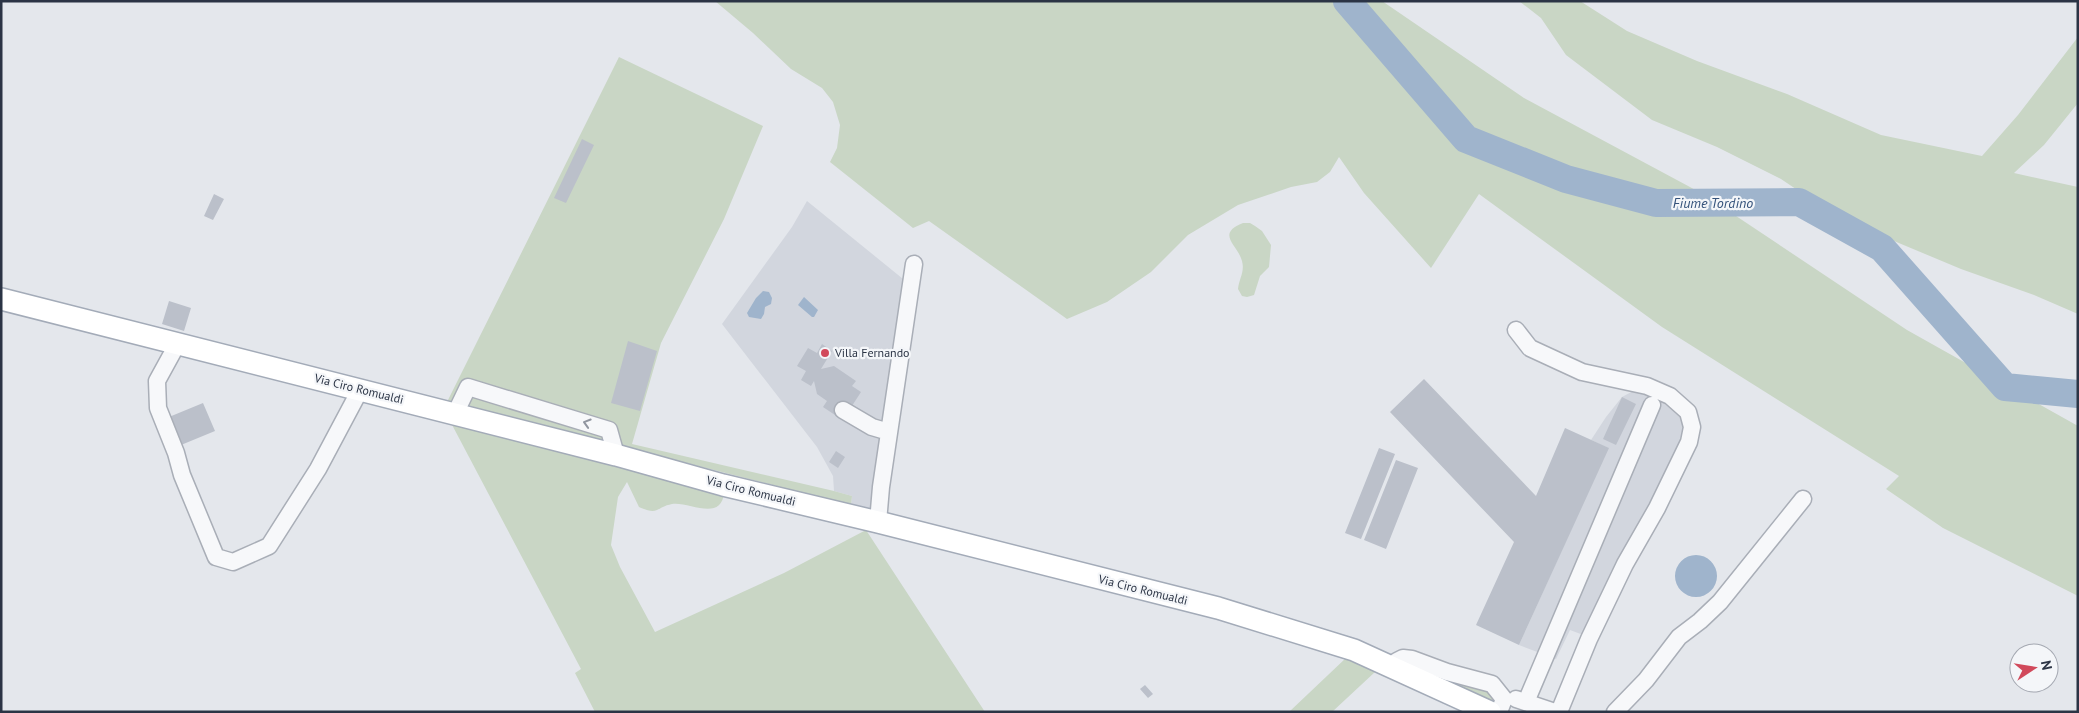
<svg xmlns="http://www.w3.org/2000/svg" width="2079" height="713" viewBox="0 0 2079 713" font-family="'PT Sans',sans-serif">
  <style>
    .built { fill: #d2d6de }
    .green { fill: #c9d6c5 }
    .water { fill: #9fb4cc }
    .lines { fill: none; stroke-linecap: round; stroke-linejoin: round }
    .river { stroke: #9fb4cc; stroke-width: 28 }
    .building { fill: #bbc0ca }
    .minor-casing { stroke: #a9aeb7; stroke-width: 19 }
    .major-casing { stroke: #a3abb8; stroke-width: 24 }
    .minor { stroke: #f7f8fa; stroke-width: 16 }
    .major { stroke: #fff; stroke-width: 21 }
    .oneway { stroke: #9196a0 }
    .poi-dot { fill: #d1495b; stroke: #f4f6f9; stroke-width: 2 }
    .labels { text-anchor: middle; stroke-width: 4.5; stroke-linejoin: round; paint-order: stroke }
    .poi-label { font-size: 12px; fill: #2b3445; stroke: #f4f6f9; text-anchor: start }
    .street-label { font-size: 12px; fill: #2b3445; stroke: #f4f6f9 }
    .water-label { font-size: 14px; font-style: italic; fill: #34527a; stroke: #f4f6f9 }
  </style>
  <rect width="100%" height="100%" fill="#e4e7ec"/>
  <!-- built -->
  <path class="built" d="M807 201 908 283 886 514 851 505 852 496 834 491 833 476 817 447 722 324 792 227Z
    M1635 390 1651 394 1674 407 1688 427 1586 636 1570 630 1556 659 1519 645 1608 448 1591 440 1606 417 1622 397Z"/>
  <!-- green -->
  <path class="green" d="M715 1H1382L1524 98 1703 194 1907 330 2078 426V596L1943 528 1886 489 1899 476 1662 327 1479 194 1431 268 1364 193 1339 157 1330 172 1317 182 1291 187 1238 205 1188 235 1151 272 1107 302 1067 319 929 221 913 228 830 162 837 148 840 125 833 102 822 88 791 69 753 33Z
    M1519 1H1580L1627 31 1697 61 1787 94 1881 135 1982 156 2018 115 2078 37V103L2044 145 2014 173 2078 187V314L2034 295 1961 269 1839 218 1781 179 1717 147 1652 120 1566 55 1541 18Z
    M619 57 763 126 724 219 661 343 632 444 834 491 852 496 851 505 447 402Z
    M1243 223H1250L1255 226 1262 231 1271 245 1269 267 1260 276 1254 295 1247 297 1242 296 1238 289C1239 279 1245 272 1242 261 1238 245 1215 234 1243 223Z
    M450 421 724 492C722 523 688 501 672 504 656 507 659 516 639 507L627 482 618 497 611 545 620 567 655 632 784 573 866 530 985 712H595L575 673 581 669Z
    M1347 657 1375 672 1332 712H1289Z
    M1418 665 1482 688 1495 697 1493 702 1471 695Z"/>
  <!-- water -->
  <path class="water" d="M763 291 769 292 772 298 771 304 765 307 764 314 761 319 749 317 747 313 756 298Z
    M804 297 818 310 814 317H812L798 305Z
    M1675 576a21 21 0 1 1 42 0a21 21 0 1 1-42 0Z"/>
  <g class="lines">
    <!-- river -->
    <path class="river" d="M1347 1 1466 139 1566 179 1656 203 1799 202 1882 248 2005 387 2078 394"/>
  </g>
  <!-- building -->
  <path class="building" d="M582 139 594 145 566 203 554 198Z
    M214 194 224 199 213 220 204 216Z
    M169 301 191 308 184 331 162 324Z
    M628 341 657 351 640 411 611 403Z
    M822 344 832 351 821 369 834 366 856 381 852 386 861 392 850 409 845 406 838 417 823 407 827 401 817 394 814 381 811 386 801 380 806 371 797 366 808 348 817 353Z
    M1424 379 1536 496 1565 428 1609 448 1519 645 1476 625 1514 542 1390 412Z
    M1622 397 1636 404 1616 445 1603 439Z
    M203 403 215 431 181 445 169 417Z
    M1379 448 1395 454 1361 539 1345 533Z
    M836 451 845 457 838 468 829 462Z
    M1396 460 1418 468 1386 549 1364 540Z
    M1145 685 1153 694 1148 698 1140 689Z"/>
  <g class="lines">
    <defs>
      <path id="minor" d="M1516 330 1530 348 1582 372 1647 386 1670 396 1688 412 1692 427 1689 442 1657 508 1625 564 1589 639 1559 712
        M175 343 174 350 157 381 158 408 176 453 182 475 216 557 233 562 269 546 318 469 360 390
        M843 410 872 427 889 432
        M455 414 468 387 609 430 616 455
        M878 522 881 487 914 264
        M1393 668 1397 661 1403 658 1412 659 1447 672 1492 684 1504 699 1499 712
        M1516 699 1555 712
        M1526 702 1652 405
        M1615 712 1646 680 1679 637 1700 621 1720 602 1803 499"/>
      <path id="major" d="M1 299 616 455 723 485 878 522 1218 608 1354 650 1490 712"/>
    </defs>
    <!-- minor casing -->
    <use href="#minor" class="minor-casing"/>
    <!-- major casing -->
    <use href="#major" class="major-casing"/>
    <!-- minor -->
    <use href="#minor" class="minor"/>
    <!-- major -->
    <use href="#major" class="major"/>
  </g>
  <!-- one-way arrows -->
  <defs><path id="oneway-chevron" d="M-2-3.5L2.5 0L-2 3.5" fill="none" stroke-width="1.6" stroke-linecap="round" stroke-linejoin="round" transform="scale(1.25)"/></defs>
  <use class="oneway" href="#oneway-chevron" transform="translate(587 423) rotate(-163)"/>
  <!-- markers -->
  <circle class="poi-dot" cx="825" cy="353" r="5"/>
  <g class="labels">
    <!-- poi labels -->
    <g class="poi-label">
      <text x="835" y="357">Villa Fernando</text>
    </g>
    <!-- street labels -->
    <g class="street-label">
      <text transform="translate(359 389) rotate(14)" y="4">Via Ciro Romualdi</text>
      <text transform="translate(751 491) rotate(14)" y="4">Via Ciro Romualdi</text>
      <text transform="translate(1143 590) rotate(14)" y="4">Via Ciro Romualdi</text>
    </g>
    <!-- water labels -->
    <g class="water-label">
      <text x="1713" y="208">Fiume Tordino</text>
    </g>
  </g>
  <!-- border -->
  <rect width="2079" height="713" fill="none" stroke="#2b3445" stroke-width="5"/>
  <!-- north arrow -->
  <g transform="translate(2034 668) rotate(78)"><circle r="24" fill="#f4f6f9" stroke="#a4a8b1"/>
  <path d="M0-4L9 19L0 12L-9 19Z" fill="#d1495b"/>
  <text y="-8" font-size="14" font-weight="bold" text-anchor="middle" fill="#2b3445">N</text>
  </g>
</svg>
